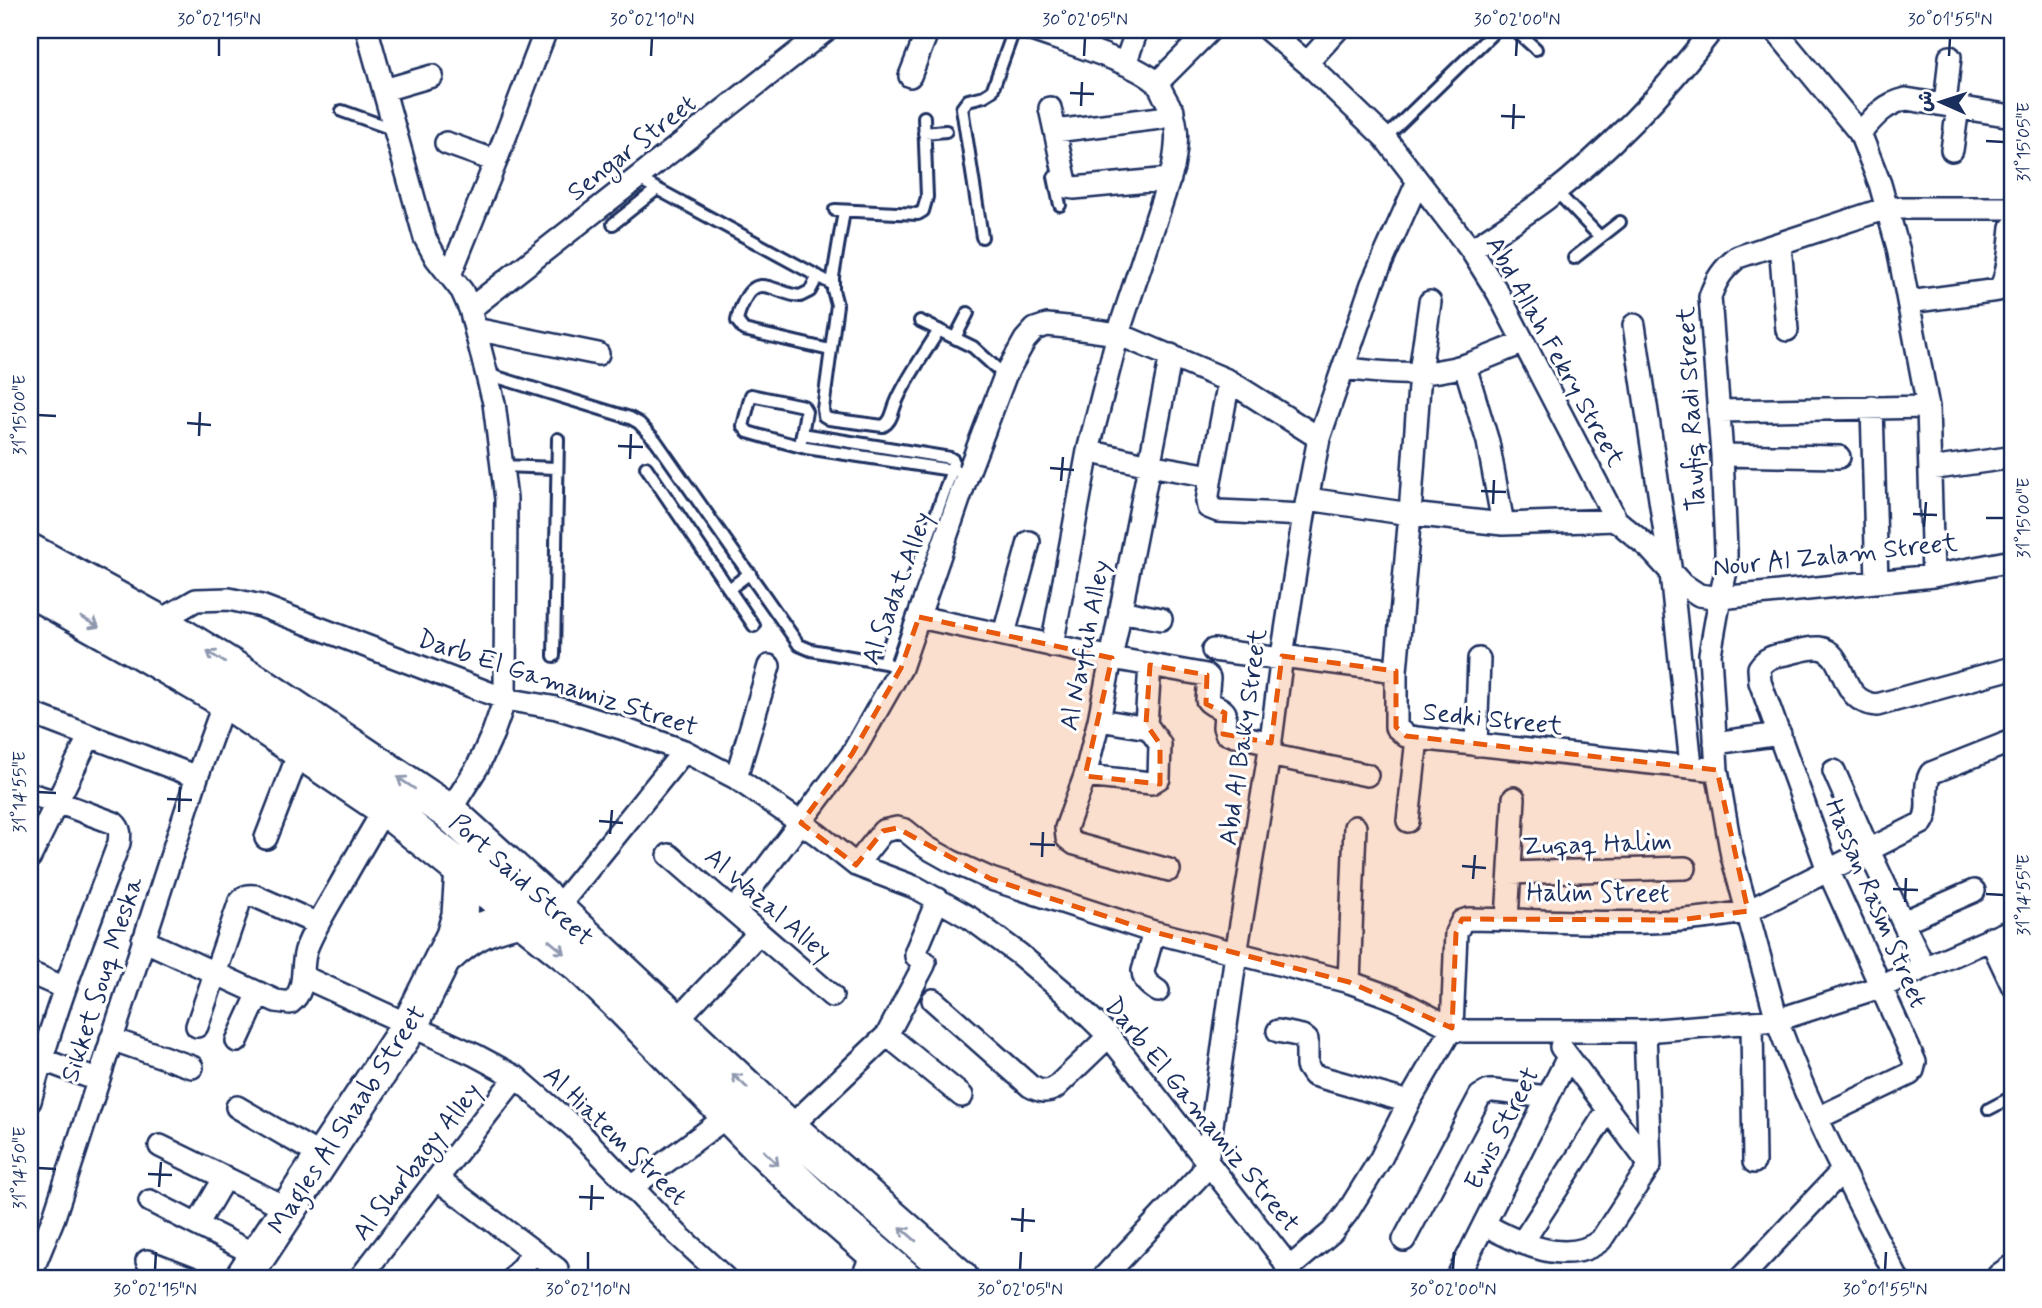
<svg xmlns="http://www.w3.org/2000/svg" width="2042" height="1308" viewBox="0 0 2042 1308" font-family="Mynerve,'Playpen Sans Arabic',sans-serif">
  <style>
    .lines { fill: none; stroke-linecap: round; stroke-linejoin: round }
    .lane-casing { stroke: #1b2f5e; stroke-width: 16 }
    .street-casing { stroke: #1b2f5e; stroke-width: 26 }
    .secondary-casing { stroke: #1b2f5e; stroke-width: 35 }
    .primary-casing { stroke: #1b2f5e; stroke-width: 40 }
    .lane { stroke: #fff; stroke-width: 10 }
    .street { stroke: #fff; stroke-width: 21 }
    .secondary { stroke: #fff; stroke-width: 30 }
    .primary { stroke: #fff; stroke-width: 35 }
    .oneway { stroke: #8d97ae }
    .marked { fill: #e8590c; fill-opacity: 0.2; stroke: #e8590c; stroke-width: 5; stroke-dasharray: 14 9; stroke-linejoin: round }
    .ticks { fill: none; stroke: #1b2f5e; stroke-width: 2.5 }
    .labels { text-anchor: middle; stroke-width: 6; stroke-linejoin: round; paint-order: stroke }
    .street-label { font-size: 26px; fill: #1b2f5e; stroke: #fff }
    .neatline { fill: none; stroke: #1b2f5e; stroke-width: 2.5 }
    .ticks-label { font-size: 18px; text-anchor: middle; fill: #1b2f5e }
  </style>
  <rect width="100%" height="100%" fill="#fff"/>
  <filter id="ink" filterUnits="userSpaceOnUse"><feTurbulence type="fractalNoise" baseFrequency=".0143" numOctaves="2"/><feDisplacementMap in="SourceGraphic" scale="14" xChannelSelector="R" yChannelSelector="G"/><feConvolveMatrix kernelMatrix="1 2 1 2 8 2 1 2 1" color-interpolation-filters="sRGB"/></filter>
  <g filter="url(#ink)">
    <g class="lines">
      <defs>
        <path id="lane" d="M1515 30 1536 49
          M342 111 395 130
          M924 133 946 131
          M1385 138 1496 30
          M1054 177 1060 205
          M637 178 832 284
          M1556 191 1600 237
          M835 210 918 214 923 211 927 197 924 117
          M844 211 833 277V290L837 305 823 409 824 416 829 419 883 426C892 421 892 412 896 403 905 380 926 352 939 330
          M613 224 657 189
          M982 237 962 108 968 100 984 96 992 91 1014 30
          M1574 258 1620 222
          M818 276 810 291 800 296C778 295 759 272 745 299 741 307 738 313 737 321L744 330 830 350
          M920 321 973 347 1005 376
          M955 338 968 313
          M487 374 630 418 639 423 656 441 799 645 811 650 885 663 901 668
          M802 434 950 458 953 460 952 470 883 662
          M800 446 806 411 803 406 751 395 743 426 748 432C767 438 787 443 806 448L958 471
          M502 466 557 468
          M646 467 754 626
          M729 589 750 573
          M554 656 558 439
          M1989 1109 2012 1097"/>
        <path id="street" d="M367 30 425 238 436 258 462 291 470 309 494 403 506 499 505 699 493 733 478 766 449 812
          M1032 30C1064 42 1132 61 1156 82 1159 86 1162 91 1164 96 1180 121 1178 140 1173 168L1118 334 1088 451 1052 646
          M1268 30 1307 63 1385 138 1471 250 1498 293 1616 520
          M1775 30 1860 133 1880 184 1898 248 1928 407 1933 576
          M1307 63 1337 30
          M1125 64 1137 30
          M910 76 928 30
          M1157 83 1210 30
          M384 90 432 76
          M1945 105 1950 57
          M1050 108 1067 187 1074 188 1170 179
          M1055 131 1160 118 1173 111
          M1860 133C1874 117 1884 104 1906 99L2012 116
          M446 143 496 161
          M1952 150 1958 107
          M1780 244 1787 330
          M1471 250C1496 233 1522 217 1546 199 1609 150 1664 93 1712 30
          M450 275 496 161 546 30
          M1430 302 1420 372 1410 514 1396 671V727L1406 736 1417 738 1717 770
          M1909 302 1998 290C2009 279 2010 243 2012 227
          M470 309 826 30
          M1634 325 1671 573 1691 766
          M475 329 598 354
          M1465 366 1488 442 1503 524
          M1345 368C1383 374 1428 377 1466 365 1485 359 1504 350 1523 343
          M1229 381 1211 476 1207 502 1208 507 1218 511 1304 515
          M1872 407 1877 582
          M1719 411 1928 407
          M1088 451 1149 465 1211 476
          M1722 455 1839 457
          M1930 469 2008 458
          M1308 499 1410 514 1503 524 1616 520 1648 547 1681 583 1699 595 1720 598 1933 576 2012 561
          M1120 611 1161 619
          M919 617 1112 658 1206 675 1209 678 1207 700C1212 707 1221 706 1225 713L1224 727 1226 733 1271 743
          M158 622 196 600 229 599 261 606 505 699 557 708 621 728 684 751 736 778 817 834 856 865 917 888 970 918 1019 954 1065 993 1109 1036 1280 1255 1288 1269 1290 1278
          M1004 634 1029 542
          M1213 650 1281 659
          M1282 656 1396 671
          M30 713 197 777
          M1099 720 1148 728
          M1715 743 1780 734
          M1476 745 1479 659
          M1269 755 1367 775
          M1834 771 1869 851 1924 967
          M1085 776 1151 783 1159 778 1160 744 1146 724 1150 665
          M736 778 769 666
          M30 794 57 802 114 823C121 829 120 835 119 843 87 928 53 1013 30 1101
          M1408 821 1417 738
          M266 838 300 750
          M669 855 832 996
          M30 857 89 737
          M856 865 883 831 897 828 905 830 926 847 951 861 991 879 1154 932 1349 982 1396 999 1452 1028 1464 1031H1645L1777 1020 1880 987 2012 930
          M1169 870 1075 844 1067 838 1066 828 1085 776 1099 720 1171 355
          M1510 873 1685 868
          M556 909 684 751
          M734 911 852 754 901 668 968 473 1005 376 1025 340 1035 329 1047 325 1067 327 1118 334 1229 381 1319 438
          M1507 920 1514 798
          M1903 922 1974 891
          M1154 932 1143 971C1144 982 1149 985 1158 991
          M1990 938 2012 985
          M143 940 276 1001 290 1003C309 988 299 967 307 947 315 927 327 908 338 889 353 862 369 835 385 808
          M30 973 65 988
          M304 977 475 1055 516 1077 575 1128 678 1235 725 1278
          M1349 982 1355 827
          M933 1000 1030 1086C1039 1091 1046 1093 1055 1088L1109 1036
          M676 1021 759 933
          M1752 1024 1754 1162
          M197 1026 240 901C245 896 248 895 255 896L318 924
          M1278 1031 1302 1036 1307 1040V1066L1313 1075 1409 1102
          M1645 1031 1650 1165
          M887 1035 962 1096
          M111 1039 192 1067
          M237 1041 259 993
          M1561 1047 1650 1165
          M30 1055 97 1080
          M237 1107 323 1157
          M1818 1118 1910 1074 1913 1070 1915 1062 1828 870 1760 682 1759 668C1766 657 1774 656 1786 654 1796 652 1808 647 1819 648 1848 652 1837 702 1877 705L2012 668
          M789 1128 887 1035 924 965 925 962 916 956V951L938 899
          M160 1146 289 1209
          M437 1179 557 1269
          M632 1187 729 1115
          M150 1201 258 1256
          M1484 1224C1517 1243 1568 1267 1601 1240L1650 1165
          M197 1225 225 1177
          M1404 1240 1480 1096 1489 1091H1494L1548 1097
          M1522 1243 1608 1110
          M147 1261 191 1278
          M1288 1269 1332 1232 1347 1213 1381 1158 1409 1102 1452 1028 1456 933 1462 921 1468 919C1560 920 1656 930 1748 911L1922 823C1933 808 1921 789 1931 773L2012 741
          M30 1276 54 1217 197 777 225 700
          M360 1278 516 1077
          M513 1278 534 1252
          M862 1278 873 1253
          M1103 1278 1201 1174 1207 1161 1236 954 1269 755 1282 656 1304 515 1319 438 1372 284 1418 181
          M1457 1278 1568 1057
          M1741 1278 1842 1171
          M1897 1278C1854 1194 1809 1110 1777 1020L1732 856 1717 770 1710 654 1720 598 1726 571V550L1722 455 1710 297C1716 279 1723 269 1738 257L1887 208H2012"/>
        <path id="secondary" d="M2002 1278 2012 1271"/>
        <path id="primary" d="M30 552 158 622 260 685 449 812 556 909 789 1128 960 1278
          M30 589 132 646 225 700 385 808 579 964 620 1004 756 1143 826 1210 904 1278
          M445 957C479 925 495 925 538 913
          M243 1278 410 1025 454 936 460 915 463 870"/>
      </defs>
      <!-- lane casing -->
      <use href="#lane" class="lane-casing"/>
      <!-- street casing -->
      <use href="#street" class="street-casing"/>
      <!-- secondary casing -->
      <use href="#secondary" class="secondary-casing"/>
      <!-- primary casing -->
      <use href="#primary" class="primary-casing"/>
      <!-- lane -->
      <use href="#lane" class="lane"/>
      <!-- street -->
      <use href="#street" class="street"/>
      <!-- secondary -->
      <use href="#secondary" class="secondary"/>
      <!-- primary -->
      <use href="#primary" class="primary"/>
    </g>
    <!-- one-way arrows -->
    <defs><path id="oneway-shaft" d="M-6 0H5M1.5-3L5.5 0L1.5 3" fill="none" stroke-width="1.6" stroke-linecap="round" stroke-linejoin="round" transform="scale(1.75)"/></defs>
    <g class="oneway">
      <use href="#oneway-shaft" transform="translate(90 622) rotate(29)"/>
      <use href="#oneway-shaft" transform="translate(216 657) rotate(-148)"/>
      <use href="#oneway-shaft" transform="translate(406 783) rotate(-146)"/>
      <use href="#oneway-shaft" transform="translate(557 947) rotate(39)"/>
      <use href="#oneway-shaft" transform="translate(740 1081) rotate(-137)"/>
      <use href="#oneway-shaft" transform="translate(771 1158) rotate(44)"/>
      <use href="#oneway-shaft" transform="translate(908 1234) rotate(-139)"/>
    </g>
  </g>
  <!-- marked area -->
  <path class="marked" d="M919 617 1112 658 1085 776 1160 784V744L1146 724 1150 665 1207 675 1206 704 1225 713 1223 734 1271 743 1282 656 1396 671V727L1406 736 1717 770 1748 911 1679 920 1462 919 1456 933 1452 1028 1349 982 1154 932 991 879 897 828 883 831 856 865 801 823 852 754 901 668Z"/>
  <!-- ticks -->
  <path class="ticks" d="M219 56V38M651 56 652 38M1084 56 1085 38M1516 56 1517 38M1949 56 1950 38M1070 93 1094 94M1081 106 1082 82M1501 116 1525 117M1513 129 1514 104M1986 141 2004 142M38 415 56 416M187 423 211 425M199 436 200 412M618 446 643 447M630 459 631 434M1050 468 1074 470M1061 481 1063 457M1481 491 1506 492M1493 504 1494 480M1913 514 1937 515M1986 518H2004M1924 527 1926 502M38 792 56 793M167 799 192 800M179 812 180 787M599 821 623 823M610 834 612 810M1030 844 1055 845M1042 857 1043 832M1462 866 1486 868M1473 879 1475 855M1893 889 1918 890M1986 894 2004 895M1905 902 1906 878M38 1168 56 1169M148 1174 172 1175M159 1187 161 1162M579 1197 604 1198M591 1210 592 1185M1011 1219 1035 1221M1022 1232 1023 1208M155 1270 156 1252M588 1270V1252M1020 1270 1021 1252M1453 1270 1454 1252M1885 1270 1886 1252"/>
  <g class="labels">
    <!-- street labels -->
    <g class="street-label">
      <text transform="translate(631 147) rotate(-38)" y="9">Sengar Street</text>
      <text transform="translate(1556 351) rotate(61)" y="9">Abd Allah Fekry Street</text>
      <text transform="translate(1690 409) rotate(-93)" y="9">Tawfiq Radi Street</text>
      <text transform="translate(1835 554) rotate(-6)" y="9">Nour Al Zalam Street</text>
      <text transform="translate(896 588) rotate(-70)" y="9">Al Sadat Alley</text>
      <text transform="translate(1084 645) rotate(-79)" y="9">Al Nayfuh Alley</text>
      <text transform="translate(558 682) rotate(18)" y="9">Darb El Gamamiz Street</text>
      <text transform="translate(1493 718) rotate(6)" y="9">Sedki Street</text>
      <text transform="translate(1242 737) rotate(-82)" y="9">Abd Al Baky Street</text>
      <text transform="translate(1597 843) rotate(-2)" y="9">Zuqaq Halim</text>
      <text transform="translate(522 879) rotate(42)" y="9">Port Said Street</text>
      <text x="1598" y="901">Halim Street</text>
      <text transform="translate(1877 903) rotate(67)" y="9">Hassan Rasm Street</text>
      <text transform="translate(769 904) rotate(41)" y="9">Al Wazal Alley</text>
      <text transform="translate(101 979) rotate(-72)" y="9">Sikket Souq Meska</text>
      <text transform="translate(1203 1114) rotate(51)" y="9">Darb El Gamamiz Street</text>
      <text transform="translate(346 1119) rotate(-57)" y="9">Magles Al Shaab Street</text>
      <text transform="translate(1501 1128) rotate(-63)" y="9">Ewis Street</text>
      <text transform="translate(616 1135) rotate(44)" y="9">Al Hiatem Street</text>
      <text transform="translate(416 1161) rotate(-52)" y="9">Al Shorbagy Alley</text>
    </g>
  </g>
  <!-- margin -->
  <rect width="2042" height="1308" fill="none" stroke="#fff" stroke-width="77"/>
  <!-- north arrow -->
  <g transform="translate(1941 102) rotate(273)" stroke="#ffffff" stroke-width="5" paint-order="stroke">
  <path d="M0-5L12 26L0 18L-12 26Z" fill="#1b2f5e"/>
  <text y="-10" font-size="19" font-weight="bold" text-anchor="middle" fill="#1b2f5e">ش</text>
  </g>
  <rect x="38" y="38" width="1966" height="1232" class="neatline"/>
  <g class="ticks-label">
    <text x="219" y="25">30°02'15"N</text>
    <text x="652" y="25">30°02'10"N</text>
    <text x="1085" y="25">30°02'05"N</text>
    <text x="1517" y="25">30°02'00"N</text>
    <text x="1950" y="25">30°01'55"N</text>
    <text transform="translate(2023 142) rotate(-90)" y="6">31°15'05"E</text>
    <text transform="translate(19 415) rotate(-90)" y="6">31°15'00"E</text>
    <text transform="translate(2023 518) rotate(-90)" y="6">31°15'00"E</text>
    <text transform="translate(19 792) rotate(-90)" y="6">31°14'55"E</text>
    <text transform="translate(2023 895) rotate(-90)" y="6">31°14'55"E</text>
    <text transform="translate(19 1168) rotate(-90)" y="6">31°14'50"E</text>
    <text x="155" y="1295">30°02'15"N</text>
    <text x="588" y="1295">30°02'10"N</text>
    <text x="1020" y="1295">30°02'05"N</text>
    <text x="1453" y="1295">30°02'00"N</text>
    <text x="1885" y="1295">30°01'55"N</text>
  </g>
</svg>
